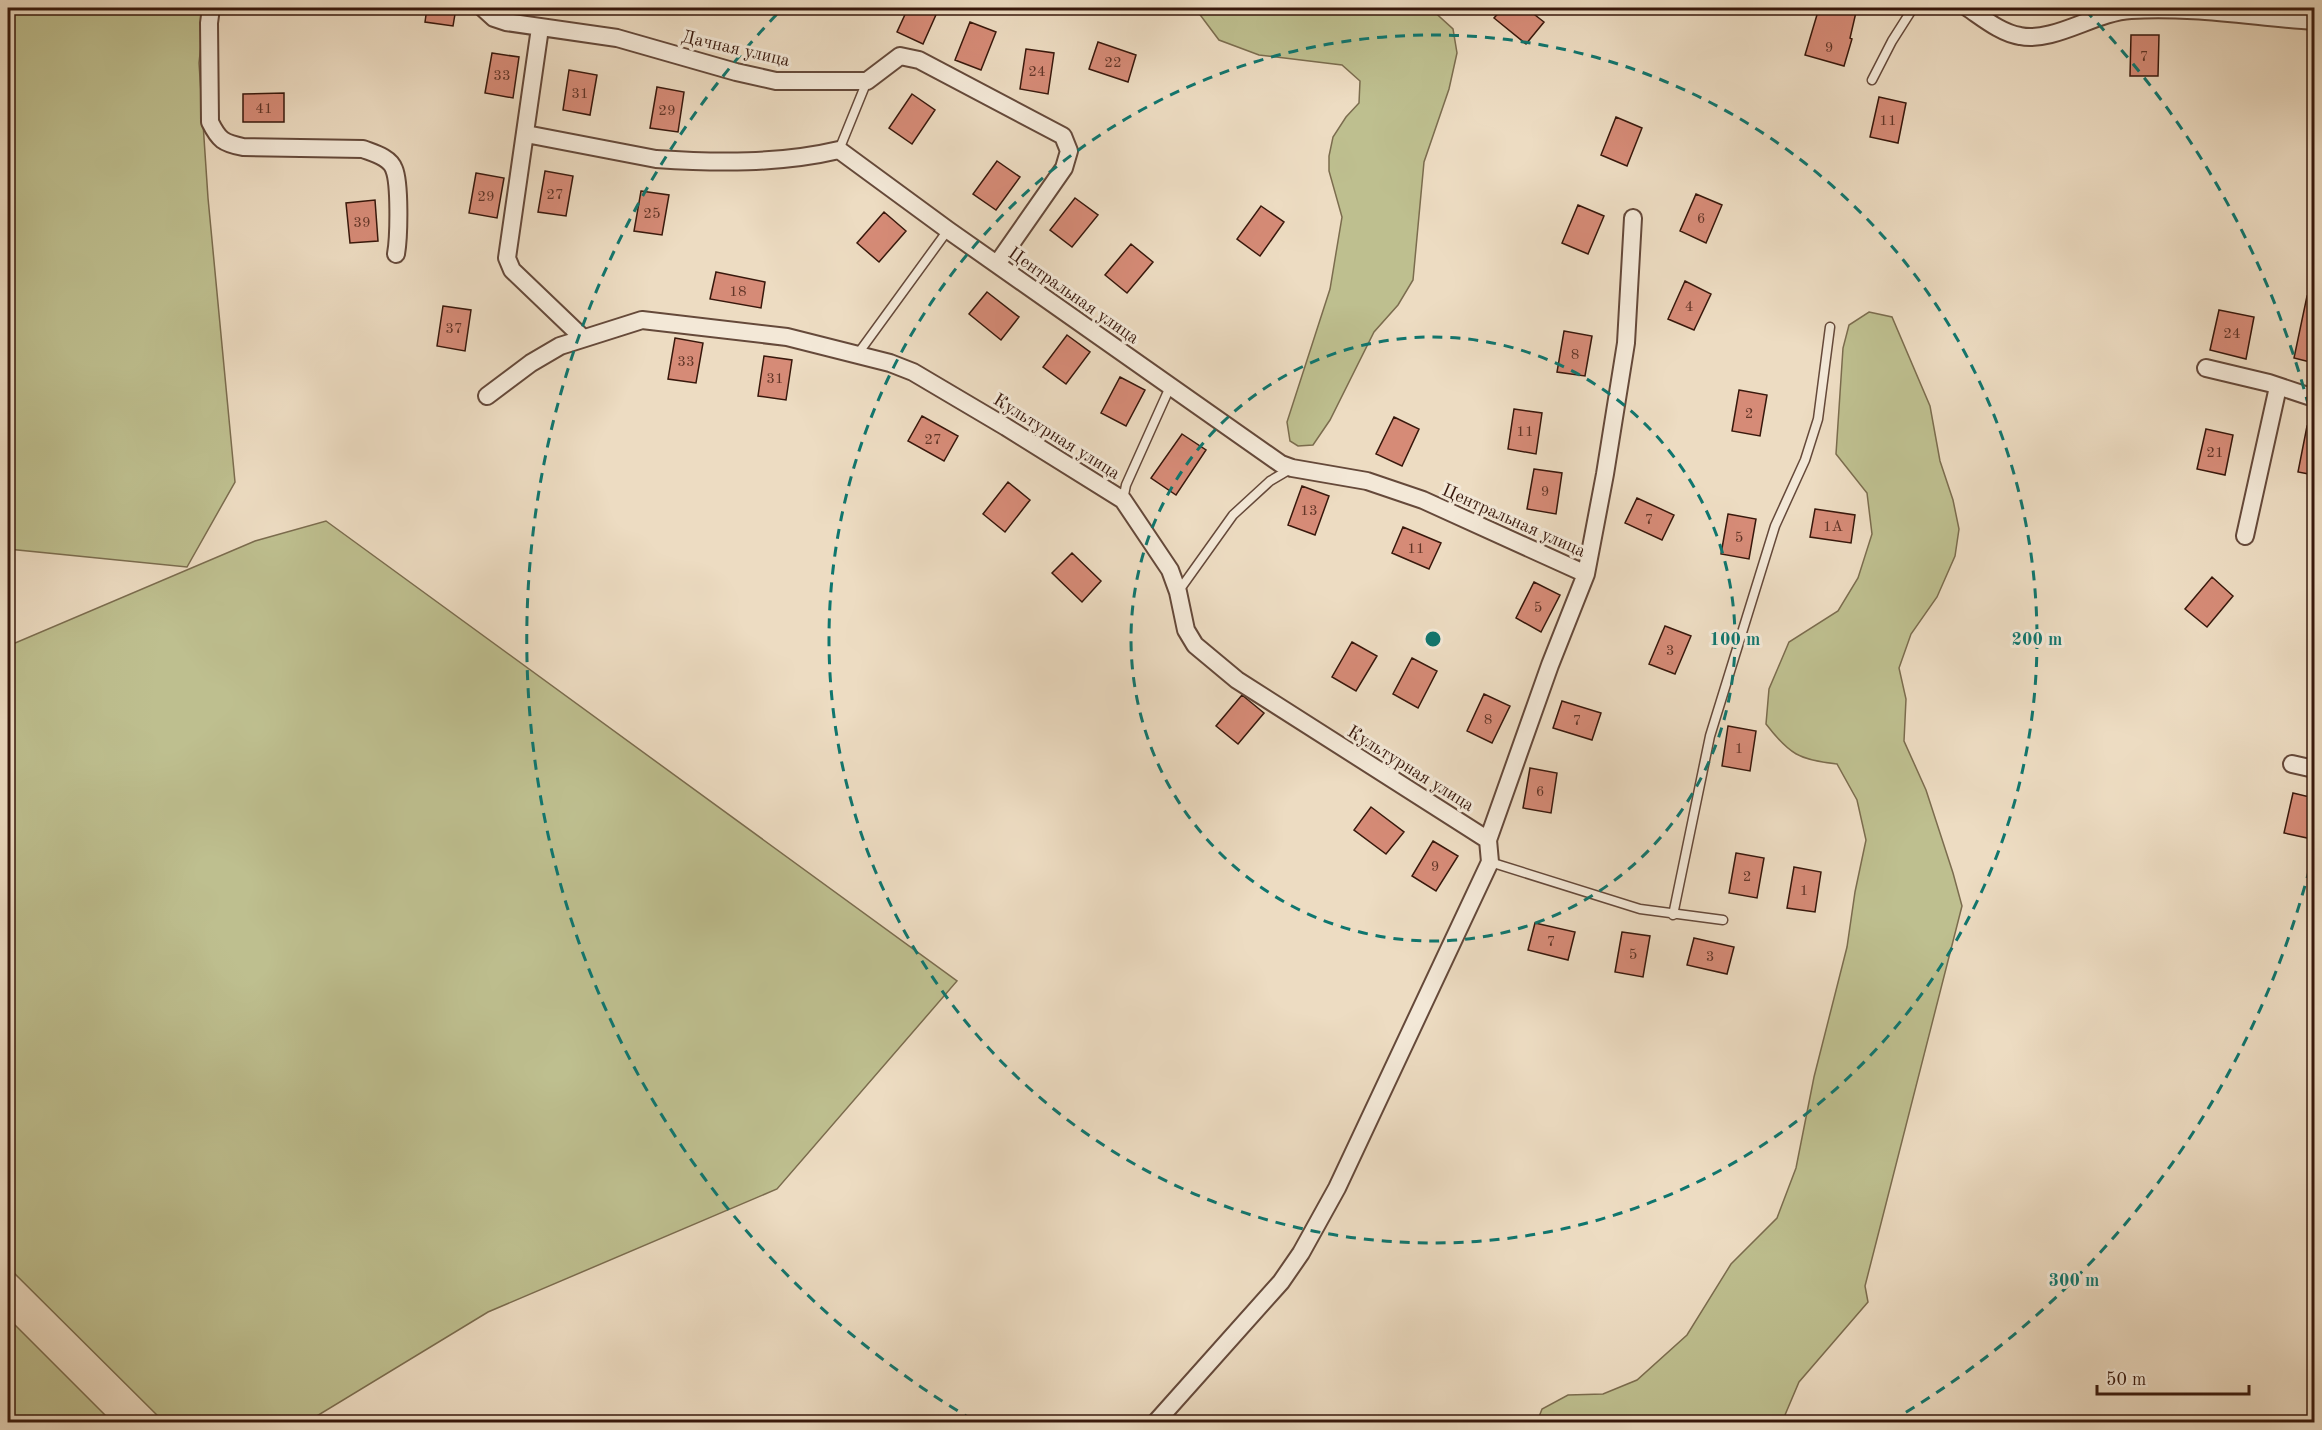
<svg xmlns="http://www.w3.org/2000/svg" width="2322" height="1430" viewBox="0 0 2322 1430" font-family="'Old Standard TT',serif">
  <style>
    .green { fill: #bebf8f; stroke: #7b6c4e; stroke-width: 1.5 }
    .building { fill: #d68b77; stroke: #38180c; stroke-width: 1.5 }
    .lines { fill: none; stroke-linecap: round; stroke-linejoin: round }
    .service-casing { stroke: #65493a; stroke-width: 11 }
    .minor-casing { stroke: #65493a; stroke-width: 20 }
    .service { stroke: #f3e8d7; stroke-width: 8 }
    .minor { stroke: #f3e8d7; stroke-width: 16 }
    .ring { fill: none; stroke: #0f766e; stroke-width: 3; stroke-dasharray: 10 8 }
    .labels { text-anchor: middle; stroke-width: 6; stroke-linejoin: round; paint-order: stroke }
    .number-label { font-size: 15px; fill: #603527 }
    .street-label { font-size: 18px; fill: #38180c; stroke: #f3e8d7 }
    .centre { fill: #0f766e; stroke: #f3e8d7; stroke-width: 3 }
    .ring-label { font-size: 18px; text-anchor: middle; font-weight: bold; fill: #0f766e; stroke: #f3e8d7; stroke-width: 6; stroke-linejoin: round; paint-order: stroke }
  </style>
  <rect width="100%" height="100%" fill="#eddcc2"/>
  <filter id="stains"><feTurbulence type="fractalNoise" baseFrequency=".00333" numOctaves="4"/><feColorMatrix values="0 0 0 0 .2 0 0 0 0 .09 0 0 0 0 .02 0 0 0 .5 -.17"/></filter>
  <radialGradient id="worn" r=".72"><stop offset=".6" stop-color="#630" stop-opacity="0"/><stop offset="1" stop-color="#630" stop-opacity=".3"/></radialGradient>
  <!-- green -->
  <path class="green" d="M8 8H205L199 63 208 198 235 482 187 567 8 549Z
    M1184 8H1430L1453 29 1457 53 1449 89 1424 162 1413 280 1398 305 1374 332 1330 420 1313 445 1298 446 1290 441 1287 422 1330 289 1342 217 1329 171V156L1333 137 1346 117 1359 103 1360 81 1342 65 1259 55 1219 40 1195 8Z
    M1869 312 1892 317 1930 406 1940 461 1953 500 1959 529 1955 556 1937 597 1911 634 1899 668 1906 699 1904 741 1926 790 1953 873 1962 906 1865 1286 1868 1302 1799 1382 1782 1422H1537L1542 1409 1568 1395 1603 1394 1637 1380 1687 1335 1731 1264 1777 1218 1796 1168 1814 1077 1847 947 1855 892 1866 840 1857 800 1837 764C1799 760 1789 754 1766 724L1769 689 1789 642 1838 611 1858 578 1872 534 1867 493 1836 454 1843 348 1849 325Z
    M326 521 957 981 777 1189 488 1312 307 1422H164L8 1267V646L255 541Z
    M8 1318 112 1422H8Z"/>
  <!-- building -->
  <path class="building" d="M427 8H456L453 26 425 22Z
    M908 8H939L923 44 897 32Z
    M1503 8H1526L1544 22 1526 44 1494 18Z
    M1819 8H1857L1850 38 1852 39 1844 66 1805 55Z
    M970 22 996 32 981 70 955 60Z
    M2131 35H2159L2158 76H2130Z
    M1098 42 1136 55 1128 82 1089 69Z
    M1026 49 1054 53 1048 94 1020 89Z
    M492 53 519 57 513 98 485 93Z
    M569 70 597 75 590 115 563 110Z
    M657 87 684 92 678 132 650 128Z
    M284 93V122H243V94Z
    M912 94 935 110 912 144 889 128Z
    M1879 97 1906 103 1898 143 1870 137Z
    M1616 117 1642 128 1627 166 1601 155Z
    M997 161 1020 177 996 210 973 194Z
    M545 171 573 176 566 216 538 212Z
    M476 173 504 178 497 218 469 213Z
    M641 191 669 195 662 235 634 231Z
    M1696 194 1722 205 1706 243 1680 231Z
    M1075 198 1098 215 1072 247 1050 230Z
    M375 200 378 241 350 243 346 203Z
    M1578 205 1604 216 1588 254 1562 243Z
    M1261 206 1284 222 1260 256 1237 239Z
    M884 212 906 231 879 262 857 243Z
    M1131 244 1153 262 1127 293 1105 275Z
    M716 272 765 282 761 308 710 299Z
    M1685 281 1711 294 1694 330 1668 319Z
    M987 292 1019 317 1001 340 969 314Z
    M2307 296 2314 297V363L2294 358Z
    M443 306 471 310 465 351 437 346Z
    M2219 310 2254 317 2246 359 2210 350Z
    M1564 331 1592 336 1585 376 1557 372Z
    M1067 335 1090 352 1066 384 1043 367Z
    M675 338 703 343 696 383 668 379Z
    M764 356 792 360 786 400 758 396Z
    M1120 377 1145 390 1126 426 1101 413Z
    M1739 390 1767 395 1760 436 1732 431Z
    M1514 409 1542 413 1536 454 1508 449Z
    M922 416 958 436 944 461 908 441Z
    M1394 417 1419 429 1402 466 1376 454Z
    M2307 426 2314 427V475L2298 472Z
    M2206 429 2233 435 2225 475 2197 469Z
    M1182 434 1206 450 1176 495 1151 478Z
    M1534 469 1562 473 1556 514 1527 509Z
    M1008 482 1030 500 1005 532 983 514Z
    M1302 486 1329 496 1315 535 1288 525Z
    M1637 498 1674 515 1662 540 1625 523Z
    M1815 509 1855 515 1851 543 1810 537Z
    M1728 514 1756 519 1749 559 1721 554Z
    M1403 527 1441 543 1429 569 1392 553Z
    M1072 553 1101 581 1082 602 1052 573Z
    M2212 577 2233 596 2207 627 2185 609Z
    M1534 582 1560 595 1541 632 1516 618Z
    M1665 626 1691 636 1675 674 1649 664Z
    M1352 642 1377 656 1356 691 1332 677Z
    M1412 658 1437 671 1418 708 1393 694Z
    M1484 694 1510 706 1492 743 1467 731Z
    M1242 695 1264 713 1238 744 1216 726Z
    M1562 701 1601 713 1592 740 1553 728Z
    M1728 726 1756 731 1750 771 1722 766Z
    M1530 768 1557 773 1551 813 1523 808Z
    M2293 793 2314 798V828L2312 839 2284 833Z
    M1371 807 1404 832 1386 854 1354 830Z
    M1433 841 1458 856 1436 891 1412 876Z
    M1736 853 1764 858 1757 898 1729 893Z
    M1794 867 1821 872 1815 912 1787 908Z
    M1535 923 1575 932 1568 960 1528 950Z
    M1622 932 1650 936 1643 977 1615 972Z
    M1694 938 1734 947 1727 974 1687 965Z"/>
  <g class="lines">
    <defs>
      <path id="service" d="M1872 80 1892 41 1913 8
        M839 150 867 81
        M857 355 948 230
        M1123 500 1126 485 1170 387
        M1178 592 1233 515 1270 481 1292 468
        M1490 862 1640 909 1723 920
        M1673 915 1710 736 1775 526 1805 460 1818 419 1830 327"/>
      <path id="minor" d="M211 8 209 23 210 122C219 140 223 143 243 147L363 149C373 153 390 157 394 169 400 183 399 237 396 254
        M483 8 494 18 506 22 617 38 736 72 776 81H867L900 56 919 60 1063 136 1069 151 1064 168 997 264
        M1968 8C1983 18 2001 33 2020 36 2054 43 2095 12 2131 10 2191 6 2254 17 2314 21
        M540 28 507 258 512 270 582 337
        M526 134 656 159C716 163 780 164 839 150L948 230 1281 464 1292 468 1367 481 1423 500 1586 574
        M2206 368 2269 383 2314 398
        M487 396 531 363 560 346 642 320 787 337 890 363 913 372 1006 427 1123 500 1170 570 1178 592 1186 630 1195 645 1237 680 1488 840
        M2245 536 2278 387
        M2292 764 2314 769
        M1156 1422 1281 1282 1301 1253 1337 1188 1490 862 1488 840 1550 665 1586 574 1605 474 1626 343 1633 218"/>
    </defs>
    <!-- service casing -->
    <use href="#service" class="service-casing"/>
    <!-- minor casing -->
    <use href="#minor" class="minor-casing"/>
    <!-- service -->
    <use href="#service" class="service"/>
    <!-- minor -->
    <use href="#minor" class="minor"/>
  </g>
  <!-- distance rings -->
  <g class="ring">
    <circle cx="1433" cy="639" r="302"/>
    <circle cx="1433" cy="639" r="604"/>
    <path d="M2314 851A906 906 0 0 1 1893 1420M973 1420A906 906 0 0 1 781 10M2085 10A906 906 0 0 1 2314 427"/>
  </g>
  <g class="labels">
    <!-- number labels -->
    <g class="number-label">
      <text x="1829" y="52">9</text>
      <text x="2144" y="61">7</text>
      <text x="1113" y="67">22</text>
      <text x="1037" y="76">24</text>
      <text x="502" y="80">33</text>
      <text x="580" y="98">31</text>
      <text x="264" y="113">41</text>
      <text x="667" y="115">29</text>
      <text x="1888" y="125">11</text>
      <text x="555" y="199">27</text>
      <text x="486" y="201">29</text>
      <text x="652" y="218">25</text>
      <text x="1701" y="223">6</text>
      <text x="362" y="227">39</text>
      <text x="738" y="296">18</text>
      <text x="1689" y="311">4</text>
      <text x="454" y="333">37</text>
      <text x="2232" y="338">24</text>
      <text x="1575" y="359">8</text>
      <text x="686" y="366">33</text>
      <text x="775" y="383">31</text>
      <text x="1749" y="418">2</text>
      <text x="1525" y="436">11</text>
      <text x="933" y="444">27</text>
      <text x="2215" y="457">21</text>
      <text x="1545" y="496">9</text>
      <text x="1309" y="515">13</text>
      <text x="1649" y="524">7</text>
      <text x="1833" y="531">1А</text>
      <text x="1739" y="542">5</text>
      <text x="1416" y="553">11</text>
      <text x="1538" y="612">5</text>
      <text x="1670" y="655">3</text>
      <text x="1488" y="724">8</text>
      <text x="1577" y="725">7</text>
      <text x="1739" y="753">1</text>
      <text x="1540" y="796">6</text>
      <text x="1435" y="871">9</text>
      <text x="1747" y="881">2</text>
      <text x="1804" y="895">1</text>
      <text x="1551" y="946">7</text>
      <text x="1633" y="959">5</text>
      <text x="1710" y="961">3</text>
    </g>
    <!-- street labels -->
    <g class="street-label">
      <text transform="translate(736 48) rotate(13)" y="6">Дачная улица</text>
      <text transform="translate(1074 295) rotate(35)" y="6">Центральная улица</text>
      <text transform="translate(1057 436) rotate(32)" y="6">Культурная улица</text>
      <text transform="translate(1514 520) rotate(24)" y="6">Центральная улица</text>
      <text transform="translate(1411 768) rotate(32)" y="6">Культурная улица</text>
    </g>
  </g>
  <circle cx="1433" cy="639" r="9" class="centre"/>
  <g class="ring-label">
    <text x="1735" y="645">100 m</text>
    <text x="2037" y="645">200 m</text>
    <text x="2074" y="1286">300 m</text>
  </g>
  <!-- margin -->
  <rect width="2322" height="1430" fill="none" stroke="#eddcc2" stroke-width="30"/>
  <rect x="9" y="9" width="2304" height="1412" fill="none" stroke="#38180c" stroke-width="3"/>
  <rect x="15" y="15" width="2292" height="1400" fill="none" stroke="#38180c" stroke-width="1.5"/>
  <!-- scale -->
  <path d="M2097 1385v9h152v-9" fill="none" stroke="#38180c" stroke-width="3"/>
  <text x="2106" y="1385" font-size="18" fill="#38180c" stroke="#f3e8d7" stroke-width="4.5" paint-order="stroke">50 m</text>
  <rect width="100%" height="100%" filter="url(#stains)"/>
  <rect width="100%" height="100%" fill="url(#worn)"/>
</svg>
